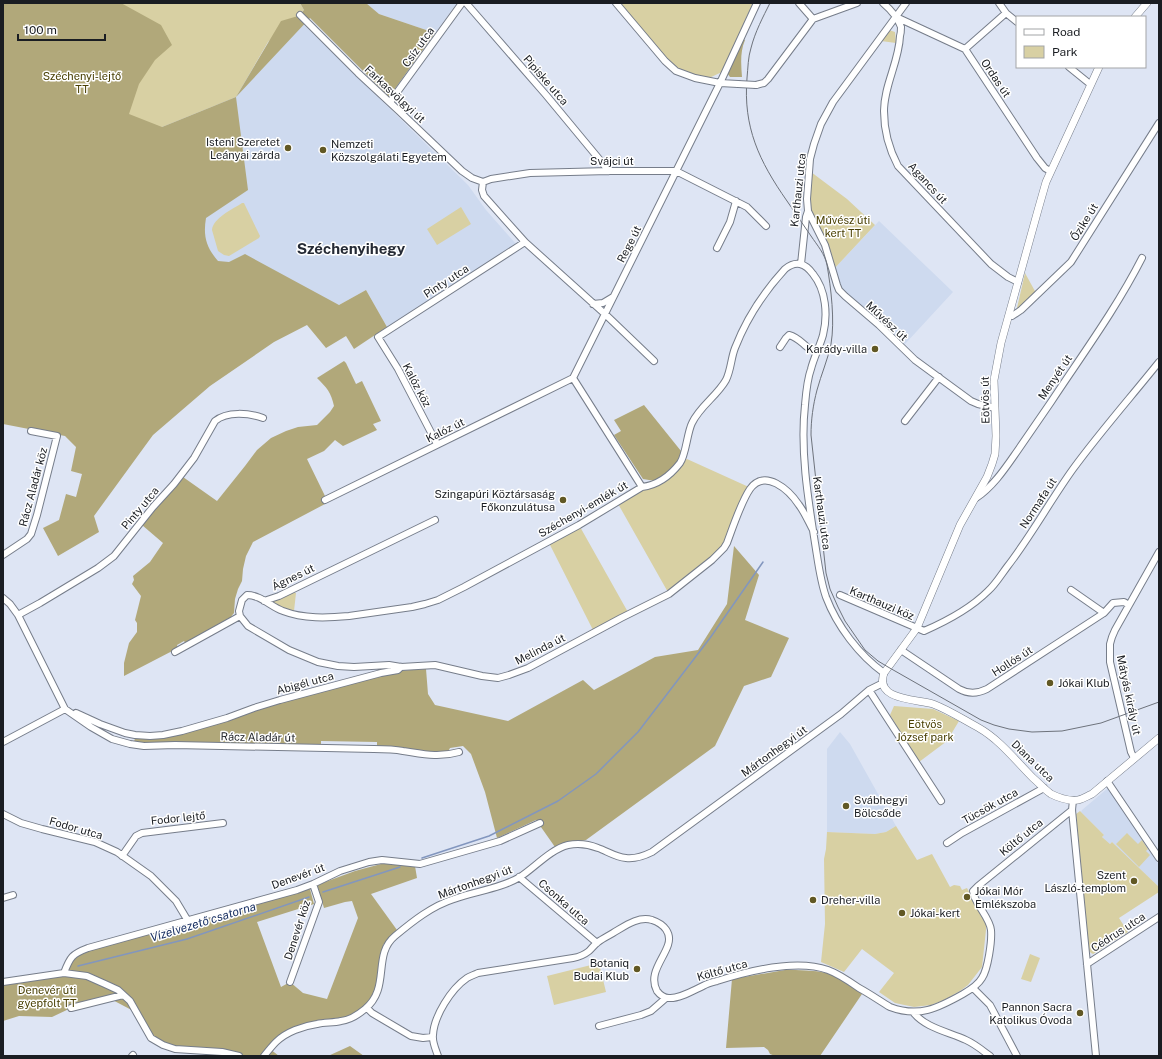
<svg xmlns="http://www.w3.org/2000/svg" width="1162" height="1059" viewBox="0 0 1162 1059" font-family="'Public Sans',sans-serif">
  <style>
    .built { fill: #cedaef }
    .green { fill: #d8d0a3 }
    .forest { fill: #b1a87a }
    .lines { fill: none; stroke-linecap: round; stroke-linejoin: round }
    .stream { stroke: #8296be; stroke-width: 1.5 }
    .minor-casing { stroke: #767d8a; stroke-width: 8 }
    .tertiary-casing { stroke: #767d8a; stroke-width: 8 }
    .minor { stroke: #fff; stroke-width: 6 }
    .tertiary { stroke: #fff; stroke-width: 7 }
    .tram { stroke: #6e737c; stroke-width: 1 }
    .minor-bridge-casing { stroke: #767d8a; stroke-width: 8; stroke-linecap: butt }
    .minor-bridge { stroke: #fff; stroke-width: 6 }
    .poi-dot { fill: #615824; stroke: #fff; stroke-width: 1.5 }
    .labels { text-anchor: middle; stroke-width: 3; stroke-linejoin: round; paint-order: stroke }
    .street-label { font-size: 11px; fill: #1a1d22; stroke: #fff }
    .park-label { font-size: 11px; fill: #4a4004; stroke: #fff }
    .poi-label { font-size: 11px; fill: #1a1d22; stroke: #fff; text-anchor: end }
    .water-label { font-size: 12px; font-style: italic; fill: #1b3264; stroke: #fff }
    .district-label { font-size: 15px; font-weight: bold; fill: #252a35; stroke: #fff }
  </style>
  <rect width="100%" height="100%" fill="#dee5f4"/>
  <!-- built -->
  <path class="built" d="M366 3H457L435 33 379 14Z
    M303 24 468 185 486 210 516 244 387 327 366 290 339 305 222 278 189 258 216 100Z
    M879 221 953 292 905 344 842 289 833 270Z
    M840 732 850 744 896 826 886 832 875 834 827 832V749Z
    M1108 788 1159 865V887L1112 842 1110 844 1102 837 1104 835 1081 812 1082 810Z"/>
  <!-- green -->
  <path class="green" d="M3 3H300L304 10 268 42 236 97 162 127 3 238Z
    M618 3H753L722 72 709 78 688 74 675 68Z
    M889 30 895 32 896 43 881 41Z
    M811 172 847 199 875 225 833 270 811 212 810 198Z
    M242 203H244L260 236 259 238 229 256 224 255 218 251 212 230C213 218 233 209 242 203Z
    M461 207 471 224 437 245 427 229Z
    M1025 273 1036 293 1019 309 1017 308Z
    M687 459 751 488 727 543 669 594 617 502 651 486 681 462Z
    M579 525 629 614 594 632 548 541Z
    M293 592 296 593 294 611 287 610 273 604V601Z
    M894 706 933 709 959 721 947 741 919 762 890 715Z
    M1080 811 1104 835 1102 837 1110 844 1112 842 1159 887V892L1119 918 1128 932 1093 954 1091 953 1089 951 1076 814Z
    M896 826 917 860 932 854 950 887 954 885 960 886 962 890 967 888 986 924V930L982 967 968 985 960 991 944 1000 931 1005 914 1007 895 1003 879 992 894 973 862 949 844 972 821 962 825 924 824 859 826 849 827 832 875 834 886 832Z
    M1127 833 1138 844 1142 840 1148 849 1146 851 1150 855 1139 867 1116 844Z
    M1030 954 1040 958 1031 982 1021 979Z
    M599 963 606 992 554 1005 547 976Z"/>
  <!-- forest -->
  <path class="forest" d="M3 3H121L161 25 172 45 155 60 139 84 129 114 162 127 236 97 281 21 298 16 304 10 300 3H366L379 14 435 33 389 97 310 18 236 97 248 190 206 218C203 236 206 247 218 261L229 262 245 254 339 305 366 290 387 327 354 349 346 336 326 348 307 325 274 342 210 386 153 435 94 516 99 532 58 556 43 528 59 520 66 494 76 497 82 474 71 471 76 447 65 436 3 424Z
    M742 38 745 40C740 52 741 64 742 77H730L727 73Z
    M344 361 346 363 356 384 362 381 381 421 373 424 377 430 343 446 335 440 324 451 307 459 325 496 322 499 325 504 253 542 246 556 243 569 242 581 238 589 235 599 234 613 230 618 186 644 184 641 177 645 178 648 124 676V663L129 643 137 632V623L135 620 141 596 132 584 134 580 133 576 150 562 163 543 142 525 183 477 217 501 245 466 257 450 271 438 286 431 298 427 317 425 330 412 334 406C331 392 327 388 317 378Z
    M644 405 681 451 678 461 666 475 655 481 643 479 614 435 621 431 614 420Z
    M734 546 759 575 745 620 789 638 771 677 744 686 715 746 586 840 555 847 536 820 497 838 485 792 471 754 463 746 450 748 448 752 442 753 402 748 377 747V742L321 741V746L134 742 135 738H153L213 723 231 720 258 709 396 671 426 669 428 694 435 705 508 721 583 680 594 690 655 657 698 650 727 604Z
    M381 864H397L415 866 417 878 371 894 397 930 383 945 384 954 377 995 356 1015 291 1032 270 1049 279 1056H239L190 1051 151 1038 141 1015 105 996 72 1004 71 1008 52 1017 19 1016 3 1021V982L64 973 77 952 310 889 314 904 257 922 281 987 290 982 303 993 327 999 358 918 352 901 345 902 324 908 317 885 355 871Z
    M785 970C799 970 813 970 827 973 839 976 851 986 862 994L820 1056H775L770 1054 768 1050 764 1047 726 1048 732 979Z
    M350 1046 364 1056H328Z"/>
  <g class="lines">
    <!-- stream -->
    <path class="stream" d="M422 858 489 836 558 801 596 774 638 732 710 638 763 562
      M323 892 400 867
      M78 966 187 939 309 897"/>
    <defs>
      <path id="minor" d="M466 3 546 95 609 171
        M616 3 665 61 676 71 695 78 720 83 738 84
        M799 3 813 19
        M883 3C890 9 898 18 901 27 901 30 901 33 900 36 899 62 884 85 884 111 884 130 889 149 898 166L991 264 1008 277 1018 282
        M999 3 1006 13 1017 22
        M300 15 358 73 399 111 462 171 472 178 483 182
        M896 17 965 49
        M965 49 1037 158 1045 168 1050 171
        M965 49 1006 13
        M1069 67 1090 84
        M756 85 764 83 768 79 813 19 857 3
        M390 102 462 3
        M483 182 491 179 530 173 609 171H676L747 207 766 226
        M483 182 482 190 484 196 525 242 605 314 654 361
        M808 211 825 245 837 285 839 290 845 296 879 325 915 360 971 401 978 404 995 408
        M717 248 730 222 736 201
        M801 264 806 217 808 211 807 199 810 159 814 144 821 124 833 102 906 3
        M593 304 603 303 613 297
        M1009 315 1012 316 1021 310 1071 262 1159 123
        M780 347 786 338 789 335C797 337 801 342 807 347 810 349 814 350 817 351
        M573 378 720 83 757 3
        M573 378 642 487
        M905 421 939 377
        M437 444 398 369 378 337 525 242
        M976 498C994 486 1006 467 1018 450 1029 434 1040 418 1051 402 1082 355 1116 309 1142 258
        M325 500 573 378
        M814 532C809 523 805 513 799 505 789 490 765 468 750 489 741 502 733 527 727 543L724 548 712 560 669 594 621 618 528 668 509 675 498 678 482 676 435 665 401 667 389 665 354 667 338 666 318 662 289 650 248 626 240 616 239 611 242 600 247 595C261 595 271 607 283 611 304 619 327 618 349 616L412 607 425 604 438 600 464 587 579 525 642 487C658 485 670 476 680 463 686 455 687 433 692 423 700 406 717 396 726 380 731 370 731 358 735 348 747 317 763 293 785 269 796 260 805 263 813 274 826 290 828 315 823 335 820 346 814 357 811 369 807 380 806 393 805 405 800 450 808 499 815 543 818 561 820 580 826 597 837 626 859 655 884 673
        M3 555 27 539 31 534 37 515 57 436 31 431
        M1071 590 1104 613
        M840 595 924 631C947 621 970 609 988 591 995 585 1001 575 1007 567 1031 536 1050 501 1073 469 1100 432 1131 397 1159 362
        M3 598 10 604 18 615 65 709 91 727 112 739 130 744 144 746 175 745 374 749C384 749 393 749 403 751 423 754 438 758 459 752
        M264 601 279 596 435 520
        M18 615 40 603 98 568 114 556 153 507 174 484 194 458 215 421C227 411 249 413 263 418
        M901 650 959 689C968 694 977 694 987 689L1104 613 1113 603 1124 602 1129 605
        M175 652 240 616
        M869 690 941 801
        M76 713 100 724 125 733 135 735 150 736 163 735 182 731 227 718 254 708 280 700 381 673 398 670 401 667
        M3 742 65 709
        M1134 758 1131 752 1110 662V644L1112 637 1115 630 1159 552
        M1107 781 1159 858
        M1073 800 1072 810 1096 1056
        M3 814 21 823 42 829 95 842 117 852 151 876 176 901 188 921
        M947 843 962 833 1044 788
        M122 856 136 836 142 833 223 823
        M519 877 597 943
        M3 898 13 895
        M1087 964 1159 917
        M64 973C70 957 72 954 88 948L297 890 313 884 340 871 369 862 382 860 420 864 500 841 540 823
        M3 982 64 973 87 976 105 984 118 990 130 1001 151 1038 163 1045 175 1049 222 1052 239 1056
        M290 982 319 902 313 884
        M973 988 990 1005 1017 1056
        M71 1008 123 995
        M367 1008 372 1013 411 1036 423 1038 432 1037
        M913 1012C925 1028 949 1032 966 1040 975 1044 982 1050 990 1056
        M599 1026 641 1015 651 1011 666 998
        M132 1056 133 1055
        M264 1056C268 1051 272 1046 276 1042 286 1032 303 1026 317 1024 325 1022 333 1023 341 1021 350 1020 359 1014 365 1009 391 988 372 955 395 936 413 921 432 906 454 899 475 891 500 889 520 877 534 868 551 849 568 845 578 843 588 844 598 848 607 851 615 857 626 858 635 859 644 856 652 852L841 714 869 690 883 683
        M438 1056C436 1050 432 1042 433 1035 434 1016 451 989 467 978 470 976 474 975 478 973L573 958C579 957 584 955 589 951 592 948 594 945 598 942 602 939 608 936 613 933 625 926 638 916 652 920 664 924 672 933 668 945 663 960 648 974 657 991 660 995 664 998 669 998 679 999 694 990 703 986 708 983 713 982 717 981 748 971 797 959 828 970 839 974 849 981 859 988 870 994 880 1001 890 1007 919 1018 938 1008 963 994 970 990 978 985 982 978 988 969 992 941 991 930 990 920 980 909 976 900 974 897 974 894 973 891L978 886 1072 810"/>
      <path id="tertiary" d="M1135 17 1147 3
        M1099 67 1046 182 1038 210 1001 343 994 380 996 436 995 454 992 464 987 477 960 525 917 628 884 673C874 701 918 699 933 704 949 710 964 720 979 728 1000 740 1016 761 1033 778 1039 783 1044 789 1051 794 1059 798 1069 801 1078 800 1083 799 1087 796 1092 794L1159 738"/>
    </defs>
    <!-- minor casing -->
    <use href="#minor" class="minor-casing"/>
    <!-- tertiary casing -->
    <use href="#tertiary" class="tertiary-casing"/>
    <!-- minor -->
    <use href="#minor" class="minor"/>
    <!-- tertiary -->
    <use href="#tertiary" class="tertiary"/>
    <!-- tram -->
    <path class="tram" d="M770 3C763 17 755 32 751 48 748 57 748 68 747 78 743 127 759 161 787 201 795 213 803 224 811 236 817 245 825 254 827 265 831 288 835 321 831 344 828 359 821 375 817 390 813 405 811 420 811 435L826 573 830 589 838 607 845 621 865 650 878 661 888 667 981 720 994 725 1009 729 1032 732 1062 731 1101 723 1159 702"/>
    <defs>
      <path id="minor-bridge" d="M738 84 756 85"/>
    </defs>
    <!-- minor-bridge casing -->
    <use href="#minor-bridge" class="minor-bridge-casing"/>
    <!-- minor-bridge -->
    <use href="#minor-bridge" class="minor-bridge"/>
  </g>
  <!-- markers -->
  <g class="poi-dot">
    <circle cx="288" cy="148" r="4"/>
    <circle cx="323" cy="150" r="4"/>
    <circle cx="875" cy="349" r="4"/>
    <circle cx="563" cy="500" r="4"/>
    <circle cx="1050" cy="683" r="4"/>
    <circle cx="846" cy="806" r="4"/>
    <circle cx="1134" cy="881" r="4"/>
    <circle cx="967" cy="897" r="4"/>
    <circle cx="813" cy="900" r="4"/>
    <circle cx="902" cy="913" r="4"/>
    <circle cx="637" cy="969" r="4"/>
    <circle cx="1080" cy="1013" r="4"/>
  </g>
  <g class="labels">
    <!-- street labels -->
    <g class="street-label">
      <text transform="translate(418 47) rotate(-54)" y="4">Csíz utca</text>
      <text transform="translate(996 78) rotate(56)" y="4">Ordas út</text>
      <text transform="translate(546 80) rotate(49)" y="4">Pipiske utca</text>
      <text transform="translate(395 94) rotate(43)" y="4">Farkasvölgyi út</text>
      <text x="612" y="165">Svájci út</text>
      <text transform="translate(928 183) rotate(47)" y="4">Agancs út</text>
      <text transform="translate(798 190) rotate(-84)" y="4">Karthauzi utca</text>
      <text transform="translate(1084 222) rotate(-58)" y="4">Őzike út</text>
      <text transform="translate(629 244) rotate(-63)" y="4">Rege út</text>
      <text transform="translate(446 281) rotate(-33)" y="4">Pinty utca</text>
      <text transform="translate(887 321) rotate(43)" y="4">Művész út</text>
      <text transform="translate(1055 377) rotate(-56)" y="4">Menyét út</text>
      <text transform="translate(417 385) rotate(62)" y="4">Kalóz köz</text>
      <text transform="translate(985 400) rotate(-91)" y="4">Eötvös út</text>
      <text transform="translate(445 430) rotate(-26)" y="4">Kalóz út</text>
      <text transform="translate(33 487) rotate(-75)" y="4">Rácz Aladár köz</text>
      <text transform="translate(1038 503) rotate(-57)" y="4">Normafa út</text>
      <text transform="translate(140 508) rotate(-50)" y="4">Pinty utca</text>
      <text transform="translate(583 509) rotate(-30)" y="4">Széchenyi-emlék út</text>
      <text transform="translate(822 513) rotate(82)" y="4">Karthauzi utca</text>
      <text transform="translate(293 577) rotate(-26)" y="4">Ágnes út</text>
      <text transform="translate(882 603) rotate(23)" y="4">Karthauzi köz</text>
      <text transform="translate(540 649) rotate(-27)" y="4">Melinda út</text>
      <text transform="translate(1012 661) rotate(-33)" y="4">Hollós út</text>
      <text transform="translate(305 683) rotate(-15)" y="4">Abigél utca</text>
      <text transform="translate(1129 695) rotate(78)" y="4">Mátyás király út</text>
      <text transform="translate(258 737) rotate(1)" y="4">Rácz Aladár út</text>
      <text transform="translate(774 751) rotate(-36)" y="4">Mártonhegyi út</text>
      <text transform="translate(1033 761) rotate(44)" y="4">Diana utca</text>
      <text transform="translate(990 806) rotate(-29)" y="4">Tücsök utca</text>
      <text transform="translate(178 818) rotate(-6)" y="4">Fodor lejtő</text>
      <text transform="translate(76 828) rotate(16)" y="4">Fodor utca</text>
      <text transform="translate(1021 837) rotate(-39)" y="4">Költő utca</text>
      <text transform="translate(298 876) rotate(-20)" y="4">Denevér út</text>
      <text transform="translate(475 882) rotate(-20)" y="4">Mártonhegyi út</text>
      <text transform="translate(564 902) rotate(41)" y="4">Csonka utca</text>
      <text transform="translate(297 930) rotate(-72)" y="4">Denevér köz</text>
      <text transform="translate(1118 932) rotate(-33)" y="4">Cédrus utca</text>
      <text transform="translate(722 970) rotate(-16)" y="4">Költő utca</text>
    </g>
    <!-- park labels -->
    <g class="park-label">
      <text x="82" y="80">Széchenyi-lejtő<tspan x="82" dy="13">TT</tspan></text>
      <text x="843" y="224">Művész úti<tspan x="843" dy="13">kert TT</tspan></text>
      <text x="925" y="728">Eötvös<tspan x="925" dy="13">József park</tspan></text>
      <text x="47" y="994">Denevér úti<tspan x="47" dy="13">gyepfolt TT</tspan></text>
    </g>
    <!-- poi labels -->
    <g class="poi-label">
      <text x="280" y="146">Isteni Szeretet<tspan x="280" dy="13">Leányai zárda</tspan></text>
      <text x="331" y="148" text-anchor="start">Nemzeti<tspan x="331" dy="13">Közszolgálati Egyetem</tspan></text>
      <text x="867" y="353">Karády-villa</text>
      <text x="555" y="498">Szingapúri Köztársaság<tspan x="555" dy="13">Főkonzulátusa</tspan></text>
      <text x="1058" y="687" text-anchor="start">Jókai Klub</text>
      <text x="854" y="804" text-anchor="start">Svábhegyi<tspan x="854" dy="13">Bölcsőde</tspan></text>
      <text x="1126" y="879">Szent<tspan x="1126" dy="13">László-templom</tspan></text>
      <text x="975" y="895" text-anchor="start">Jókai Mór<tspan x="975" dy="13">Emlékszoba</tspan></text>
      <text x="821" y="904" text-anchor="start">Dreher-villa</text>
      <text x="910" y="917" text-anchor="start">Jókai-kert</text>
      <text x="629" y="967">Botaniq<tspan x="629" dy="13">Budai Klub</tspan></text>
      <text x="1072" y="1011">Pannon Sacra<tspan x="1072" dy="13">Katolikus Óvoda</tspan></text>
    </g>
    <!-- water labels -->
    <g class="water-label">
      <text transform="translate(203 922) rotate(-17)" y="4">Vízelvezető csatorna</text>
    </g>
    <!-- district labels -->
    <g class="district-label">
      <text x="351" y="254">Széchenyihegy</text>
    </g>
  </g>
  <!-- border -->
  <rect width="1162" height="1059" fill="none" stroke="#1a1d22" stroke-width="8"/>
  <!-- legend -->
  <rect x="1016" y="16" width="130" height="52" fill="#ffffff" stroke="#a3a5a7"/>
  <rect x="1024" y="29" width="20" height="6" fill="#ffffff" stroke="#a3a5a7"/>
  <text x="1052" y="36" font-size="12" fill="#1a1d22">Road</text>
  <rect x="1024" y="46" width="20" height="12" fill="#d8d0a3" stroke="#a3a5a7"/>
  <text x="1052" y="56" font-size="12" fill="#1a1d22">Park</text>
  <!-- scale -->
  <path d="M18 34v6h87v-6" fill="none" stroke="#1a1d22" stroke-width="2"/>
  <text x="24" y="34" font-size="12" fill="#1a1d22" stroke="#ffffff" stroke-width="3" paint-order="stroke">100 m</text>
</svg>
